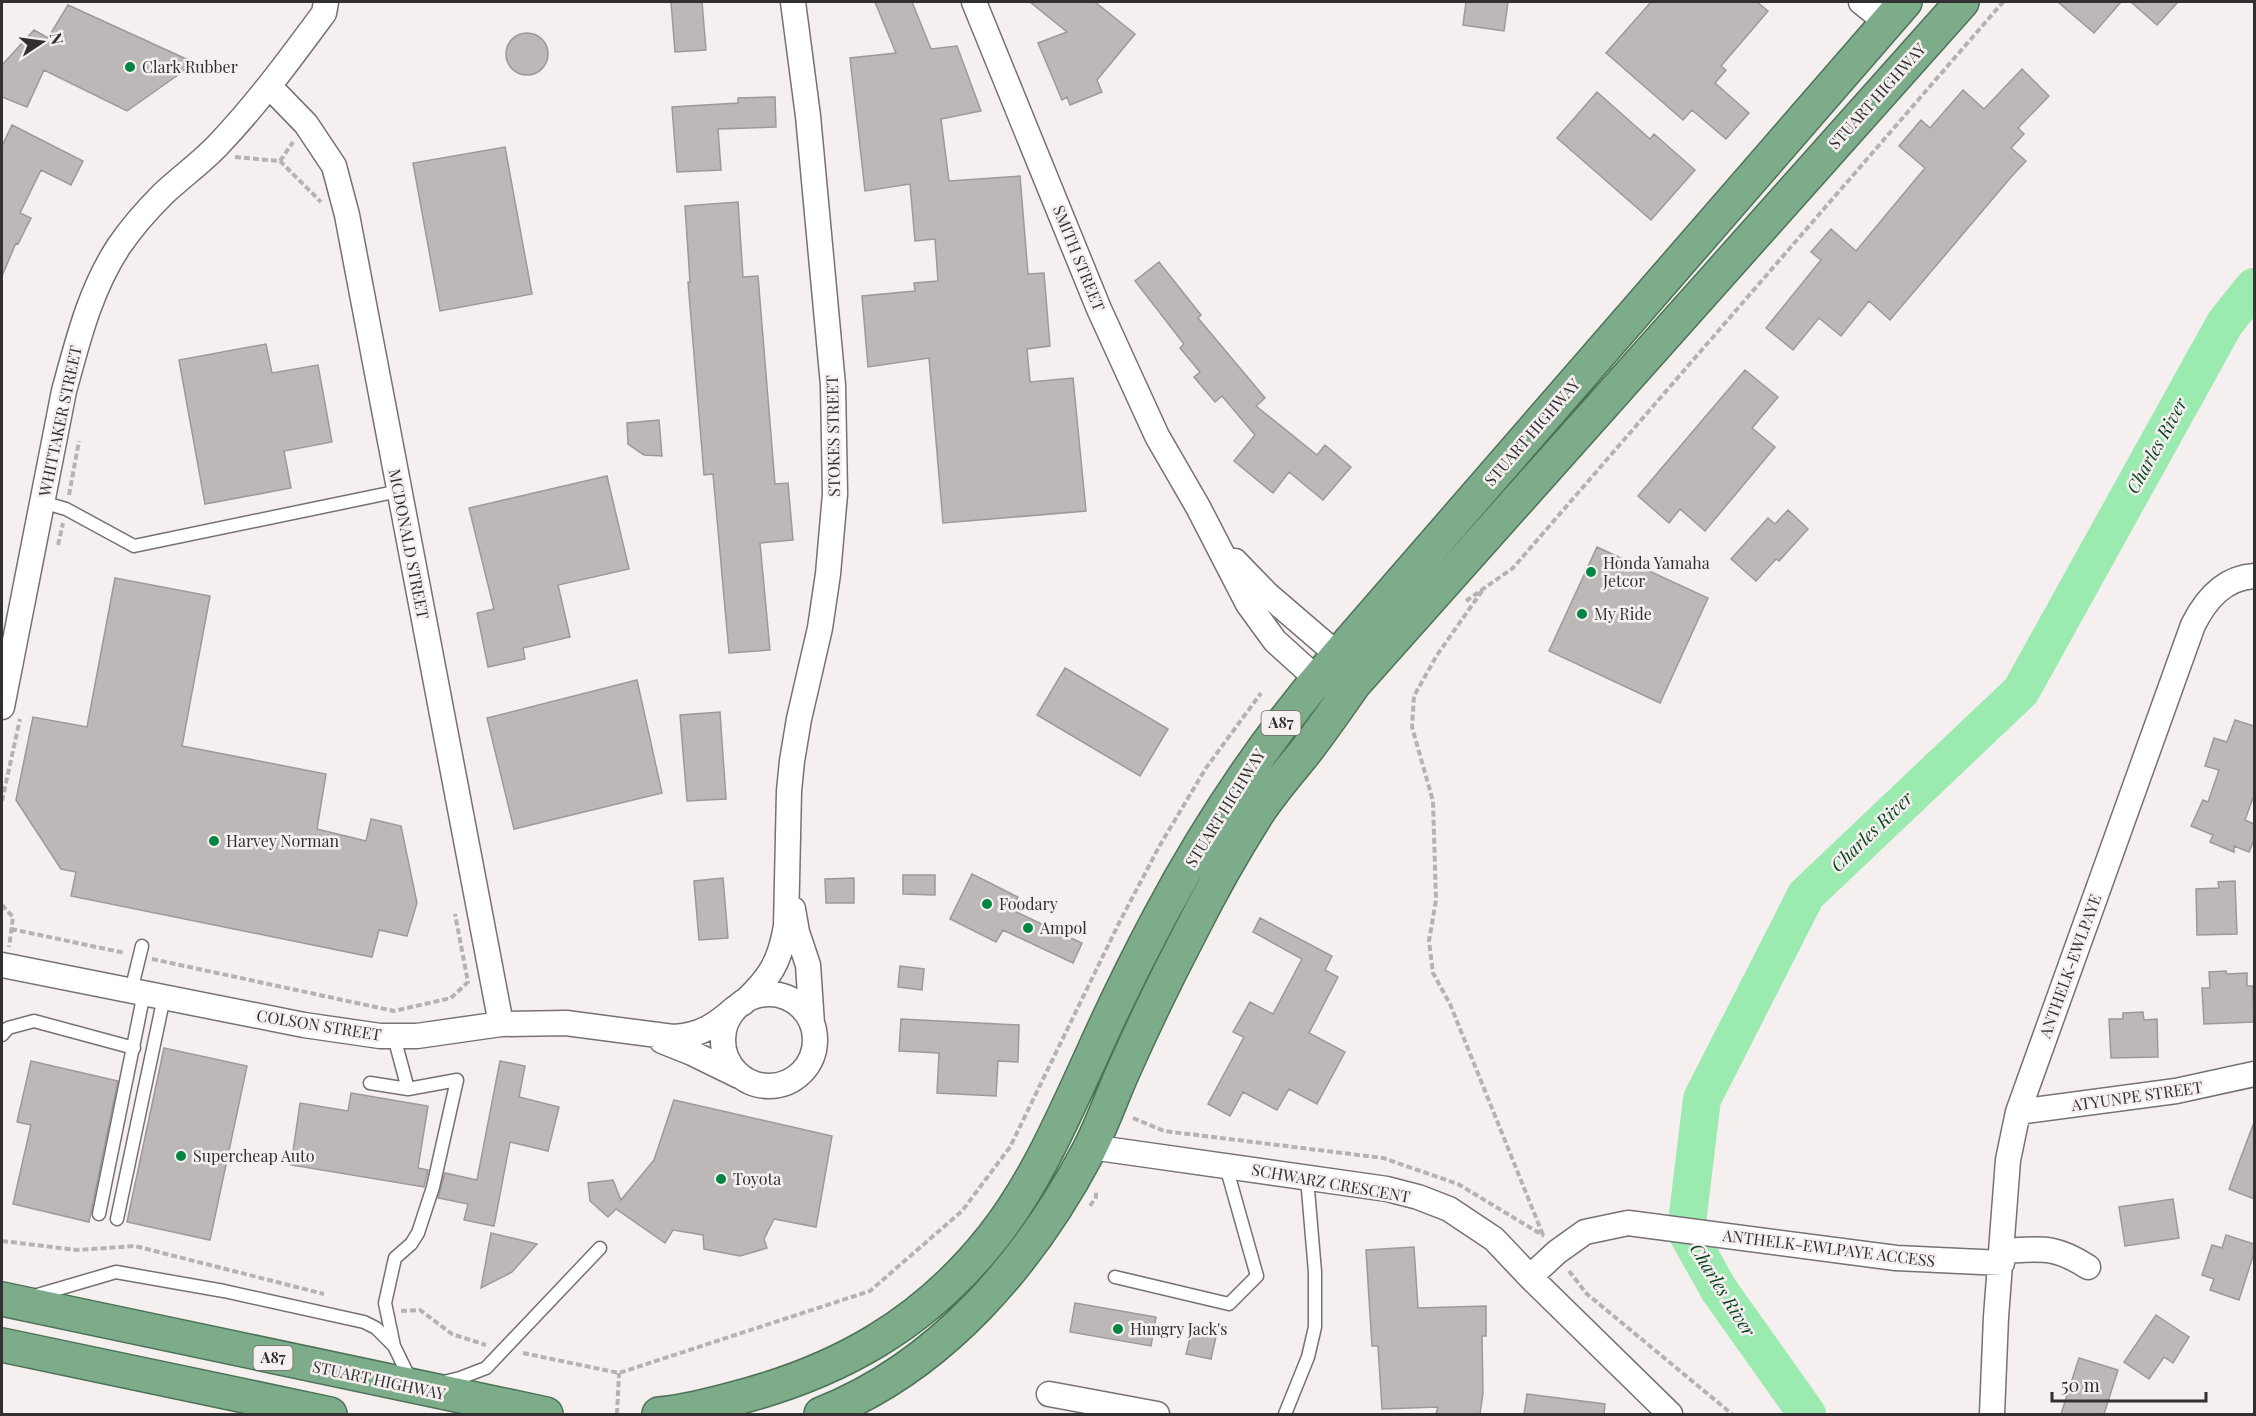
<svg xmlns="http://www.w3.org/2000/svg" width="2256" height="1416" viewBox="0 0 2256 1416" font-family="'Playfair Display',serif">
  <style>
    .lines { fill: none; stroke-linecap: round; stroke-linejoin: round }
    .river { stroke: #9beaaf; stroke-width: 38 }
    .building { fill: #bdb8b8; stroke: #9e9899; stroke-width: 1.5 }
    .service-casing { stroke: #767172; stroke-width: 15 }
    .minor-casing { stroke: #767172; stroke-width: 27 }
    .trunk-casing { stroke: #4d7357; stroke-width: 36 }
    .path { stroke: #b6b2b2; stroke-width: 4; stroke-dasharray: 6 3; stroke-linecap: butt }
    .service { stroke: #fff; stroke-width: 12 }
    .minor { stroke: #fff; stroke-width: 24 }
    .trunk { stroke: #7cac8a; stroke-width: 33 }
    .poi-dot { fill: #038641; stroke: #f5eff0; stroke-width: 2 }
    .labels { text-anchor: middle; stroke-width: 5; stroke-linejoin: round; paint-order: stroke }
    .shield { fill: #f5eff0; stroke: #6c6969; stroke-width: 1.5 }
    .shield-label { font-size: 15px; font-weight: bold; fill: #312f2f }
    .poi-label { font-size: 16px; fill: #312f2f; stroke: #f5eff0; text-anchor: start }
    .street-label { font-size: 16px; fill: #312f2f; stroke: #f5eff0 }
    .water-label { font-size: 18px; font-style: italic; fill: #06441f; stroke: #f5eff0 }
  </style>
  <rect width="100%" height="100%" fill="#f5eff0"/>
  <g class="lines">
    <!-- river -->
    <path class="river" d="M1807 1414 1719 1290 1686 1231 1702 1099 1806 895 2021 691 2225 323 2254 287"/>
  </g>
  <!-- building -->
  <path class="building" d="M671 2H702L706 50 675 52Z
    M875 2H912L931 49 957 46 981 111 941 119 949 181 1020 176 1028 274 1044 273 1050 346 1027 349 1030 382 1073 378 1086 511 943 523 929 358 868 367 862 296 915 291 914 283 938 281 935 239 915 241 910 184 865 191 850 58 896 53Z
    M1030 2H1095L1135 34 1097 80 1102 92 1070 105 1067 97 1062 100 1038 43 1067 32Z
    M1466 2H1508L1504 31 1463 25Z
    M1651 2H1757L1768 11 1721 66 1726 70 1715 83 1749 113 1726 139 1692 110 1683 120 1606 53Z
    M2058 2H2121L2094 33Z
    M2131 2H2178L2157 25Z
    M68 5 195 63 127 111 44 70 27 107 2 97V65L34 30 48 38Z
    M506 54a21 21 0 1 1 42 0a21 21 0 1 1-42 0Z
    M2022 69 2049 96 2018 128 2024 134 2011 148 2026 161 2012 176 1890 320 1869 301 1841 336 1819 318 1793 350 1766 328 1821 260 1811 252 1831 229 1856 251 1925 168 1899 146 1921 120 1930 128 1963 90 1984 109Z
    M1597 92 1650 139 1654 134 1695 170 1651 220 1557 138Z
    M775 97 776 127 718 129 721 170 677 172 672 107 738 103V98Z
    M12 125 83 161 71 185 41 170 20 213 31 218 18 244 16 243 2 276V146Z
    M505 147 532 294 440 311 413 163Z
    M738 202 743 277 758 276 775 484 788 483 793 540 760 543 770 650 729 653 713 474 704 475 688 282H690L685 206Z
    M1159 262 1201 315 1198 318 1265 398 1256 406 1317 455 1325 445 1351 467 1323 500 1289 472 1273 493 1234 461 1255 435 1222 396 1215 402 1194 377 1200 372 1180 348 1184 344 1135 281Z
    M266 344 272 373 318 365 332 442 284 451 291 488 205 504 179 360Z
    M1745 370 1778 397 1752 428 1775 447 1705 531 1680 509 1669 523 1638 496Z
    M659 420 662 456 644 455 628 444 627 423Z
    M607 476 629 569 558 585 570 637 523 648 525 659 488 667 477 613 494 609 469 508Z
    M1788 510 1808 529 1779 561 1776 559 1756 581 1731 559 1768 518 1775 524Z
    M1597 547 1708 598 1660 703 1549 651Z
    M115 578 210 596 182 746 326 774 317 829 366 841 371 819 401 826 417 903 407 936 379 930 372 957 71 896 76 872 61 869 16 800 33 717 87 727Z
    M1065 668 1168 729 1140 776 1037 715Z
    M637 680 662 793 514 829 487 718Z
    M720 712 726 799 687 801 680 715Z
    M2235 720 2254 726V795L2245 820 2254 824V840L2249 852 2234 846V852L2210 842 2213 835 2191 826 2203 800 2208 802 2219 770 2205 766 2214 738 2227 742Z
    M972 874 1018 897 1012 910 1082 943 1073 963 1003 930 996 942 950 919Z
    M903 875H935V895L903 894Z
    M723 878 728 938 699 940 694 881Z
    M854 878V903H826L825 879Z
    M2235 881 2237 934 2197 935 2196 889 2219 888 2218 882Z
    M1260 918 1332 956 1325 970 1338 977 1309 1033 1345 1052 1317 1104 1289 1089 1277 1110 1243 1092 1230 1116 1208 1104 1244 1037 1233 1032 1250 1002 1273 1014 1302 959 1253 932Z
    M900 966 924 969 922 990 898 987Z
    M2226 971 2227 974 2247 973V986H2253L2254 1022 2204 1024 2202 988H2210L2209 972Z
    M2143 1012 2144 1020 2157 1019 2158 1057 2111 1058 2109 1019H2123V1013Z
    M901 1019 1019 1025 1018 1062 998 1061 996 1096 937 1093 939 1053 899 1051Z
    M164 1048 247 1066 210 1240 127 1222Z
    M31 1061 118 1081 89 1222 13 1204 31 1125 17 1122Z
    M500 1061 525 1066 519 1097 559 1107 548 1151 510 1142 494 1226 464 1220 468 1204 438 1198 445 1173 477 1180Z
    M351 1093 428 1106 418 1168 428 1170 424 1187 291 1165 300 1103 348 1111Z
    M674 1100 832 1136 816 1227 774 1219 764 1239 767 1248 740 1256 704 1249 703 1235 673 1230 665 1243 616 1209 608 1217 590 1201 588 1183 613 1180 621 1200 654 1160Z
    M2253 1125H2254V1199L2229 1189Z
    M2173 1199 2179 1238 2125 1246 2119 1207Z
    M491 1233 537 1244 512 1272 481 1288Z
    M2226 1235 2254 1244V1253L2239 1300 2210 1290 2214 1279 2202 1275 2212 1245 2222 1248Z
    M1414 1247 1418 1308 1486 1306V1336H1482L1483 1393 1480 1414H1436L1438 1407 1382 1409 1378 1346H1372L1366 1250Z
    M1075 1303 1156 1317 1151 1346 1070 1332Z
    M2156 1315 2189 1337 2173 1363 2164 1357 2149 1379 2124 1362Z
    M1193 1326 1217 1332 1211 1359 1186 1354Z
    M2079 1358 2118 1370 2104 1414H2061Z
    M1527 1394 1605 1404 1604 1414H1524Z"/>
  <g class="lines">
    <defs>
      <path id="service" d="M42 502 66 509 134 546 399 491
        M131 991 142 946
        M2 1035 8 1028 34 1021 134 1048
        M370 1083 408 1089 394 1037
        M408 1089 457 1080 433 1187 418 1233 411 1244 395 1258 385 1303 394 1346 411 1381
        M99 1214 144 993
        M117 1219 164 997
        M1115 1277 1229 1304 1257 1276 1229 1177 1224 1165
        M34 1296 116 1272 224 1291 364 1322 376 1328 394 1346
        M444 1382 460 1378 486 1368 600 1248
        M1285 1414 1308 1357 1315 1327V1272L1307 1178"/>
      <path id="minor" d="M974 2 1099 309 1157 436 1198 507 1248 604 1275 641 1317 679
        M1861 2 1886 22
        M270 87 306 124 334 166 347 215 501 1024
        M1235 561 1267 594 1338 655
        M2 707 64 391C78 340 90 290 119 246 132 227 147 210 163 194 181 177 201 163 218 145 257 104 290 59 324 13L326 2
        M793 909 797 932 808 965 812 1024
        M2 965 304 1025 380 1036H417L501 1024 566 1023 673 1037C700 1036 716 1025 735 1008
        M723 1040a46 46 0 1 1 92 0a46 46 0 1 1-92 0Z
        M743 1003C770 978 780 962 786 926L789 791 792 761 799 719 820 628 828 574 835 494 833 385 808 116 793 2
        M662 1041 692 1053 739 1076
        M2018 1112 2176 1091 2254 1074
        M1091 1147 1387 1189 1418 1197 1449 1209 1494 1239 1530 1277 1670 1414
        M2002 1251C2042 1249 2054 1245 2088 1267
        M1530 1277 1557 1252 1585 1232 1628 1223 1896 1258 2002 1263
        M1049 1394 1157 1414
        M1992 1414 1996 1317 2008 1160 2018 1112 2193 625C2206 599 2224 578 2254 576"/>
      <path id="trunk" d="M2 1299 546 1414
        M2 1345 330 1414
        M659 1414C684 1412 709 1405 733 1399 838 1372 923 1325 992 1238 1035 1184 1063 1118 1092 1055 1113 1008 1136 961 1160 916 1211 820 1267 737 1338 655L1905 2
        M821 1414C941 1367 1030 1262 1089 1150 1103 1123 1113 1093 1126 1065 1146 1020 1168 975 1191 931 1211 891 1233 852 1257 814 1271 792 1289 772 1305 752 1322 730 1338 707 1354 684L1962 2"/>
    </defs>
    <!-- service casing -->
    <use href="#service" class="service-casing"/>
    <!-- minor casing -->
    <use href="#minor" class="minor-casing"/>
    <!-- trunk casing -->
    <use href="#trunk" class="trunk-casing"/>
    <!-- path -->
    <path class="path" d="M235 157 280 161 321 202
      M280 161 293 142
      M69 495 79 441
      M58 545 63 523
      M1482 591 1437 655 1414 696 1412 727 1433 801 1436 900 1429 941 1433 973 1450 1004 1543 1235
      M1466 601 1513 568 2003 2
      M2 801 20 719
      M2 905 13 917 9 947
      M11 929 125 953
      M152 959 394 1011 451 998 468 982 455 914
      M1133 1118 1164 1131 1383 1158 1458 1184 1544 1236
      M1090 1206 1096 1197V1192
      M2 1241 77 1250 135 1246 324 1294
      M1569 1271 1587 1294 1732 1414
      M401 1311 420 1310 452 1334 486 1345
      M523 1353 619 1373 870 1291 962 1211 1010 1147 1119 923 1160 845 1206 768 1261 693
      M617 1414 619 1373"/>
    <!-- service -->
    <use href="#service" class="service"/>
    <!-- minor -->
    <use href="#minor" class="minor"/>
    <!-- trunk -->
    <use href="#trunk" class="trunk"/>
  </g>
  <!-- markers -->
  <g class="poi-dot">
    <circle cx="130" cy="67" r="6"/>
    <circle cx="1591" cy="572" r="6"/>
    <circle cx="1582" cy="614" r="6"/>
    <circle cx="214" cy="841" r="6"/>
    <circle cx="987" cy="904" r="6"/>
    <circle cx="1028" cy="928" r="6"/>
    <circle cx="181" cy="1156" r="6"/>
    <circle cx="721" cy="1179" r="6"/>
    <circle cx="1118" cy="1329" r="6"/>
  </g>
  <g class="labels">
    <!-- shield labels -->
    <g class="shield">
      <rect x="1261.5" y="711" width="39" height="24" rx="4.5"/>
      <rect x="253.5" y="1346" width="39" height="24" rx="4.5"/>
    </g>
    <g class="shield-label">
      <text x="1281" y="728">A87</text>
      <text x="273" y="1363">A87</text>
    </g>
    <!-- poi labels -->
    <g class="poi-label">
      <text x="142" y="73">Clark Rubber</text>
      <text x="1603" y="569">Honda Yamaha<tspan x="1603" dy="18">Jetcor</tspan></text>
      <text x="1594" y="620">My Ride</text>
      <text x="226" y="847">Harvey Norman</text>
      <text x="999" y="910">Foodary</text>
      <text x="1040" y="934">Ampol</text>
      <text x="193" y="1162">Supercheap Auto</text>
      <text x="733" y="1185">Toyota</text>
      <text x="1130" y="1335">Hungry Jack's</text>
    </g>
    <!-- street labels -->
    <g class="street-label">
      <text transform="translate(1877 96) rotate(-48)" y="6">STUART HIGHWAY</text>
      <text transform="translate(1079 258) rotate(68)" y="6">SMITH STREET</text>
      <text transform="translate(60 421) rotate(-78)" y="6">WHITTAKER STREET</text>
      <text transform="translate(1532 432) rotate(-49)" y="6">STUART HIGHWAY</text>
      <text transform="translate(833 436) rotate(-91)" y="6">STOKES STREET</text>
      <text transform="translate(409 544) rotate(79)" y="6">MCDONALD STREET</text>
      <text transform="translate(1225 808) rotate(-58)" y="6">STUART HIGHWAY</text>
      <text transform="translate(2070 966) rotate(-70)" y="6">ANTHELK-EWLPAYE</text>
      <text transform="translate(319 1025) rotate(9)" y="6">COLSON STREET</text>
      <text transform="translate(2137 1096) rotate(-8)" y="6">ATYUNPE STREET</text>
      <text transform="translate(1331 1183) rotate(10)" y="6">SCHWARZ CRESCENT</text>
      <text transform="translate(1829 1248) rotate(7)" y="6">ANTHELK-EWLPAYE ACCESS</text>
      <text transform="translate(379 1380) rotate(12)" y="6">STUART HIGHWAY</text>
    </g>
    <!-- water labels -->
    <g class="water-label">
      <text transform="translate(2157 446) rotate(-61)" y="6">Charles River</text>
      <text transform="translate(1872 832) rotate(-44)" y="6">Charles River</text>
      <text transform="translate(1722 1290) rotate(58)" y="6">Charles River</text>
    </g>
  </g>
  <!-- border -->
  <rect width="2256" height="1416" fill="none" stroke="#312f2f" stroke-width="6"/>
  <!-- north arrow -->
  <g transform="translate(42 42) rotate(77)" stroke="#f5eff0" stroke-width="4.5" paint-order="stroke">
  <path d="M0-4.5L10 22L0 15L-10 22Z" fill="#312f2f"/>
  <text y="-9" font-size="16" font-weight="bold" text-anchor="middle" fill="#312f2f">N</text>
  </g>
  <!-- scale -->
  <path d="M2052 1392v9h154v-9" fill="none" stroke="#312f2f" stroke-width="3"/>
  <text x="2061" y="1392" font-size="18" fill="#312f2f" stroke="#f5eff0" stroke-width="4.5" paint-order="stroke">50 m</text>
</svg>
